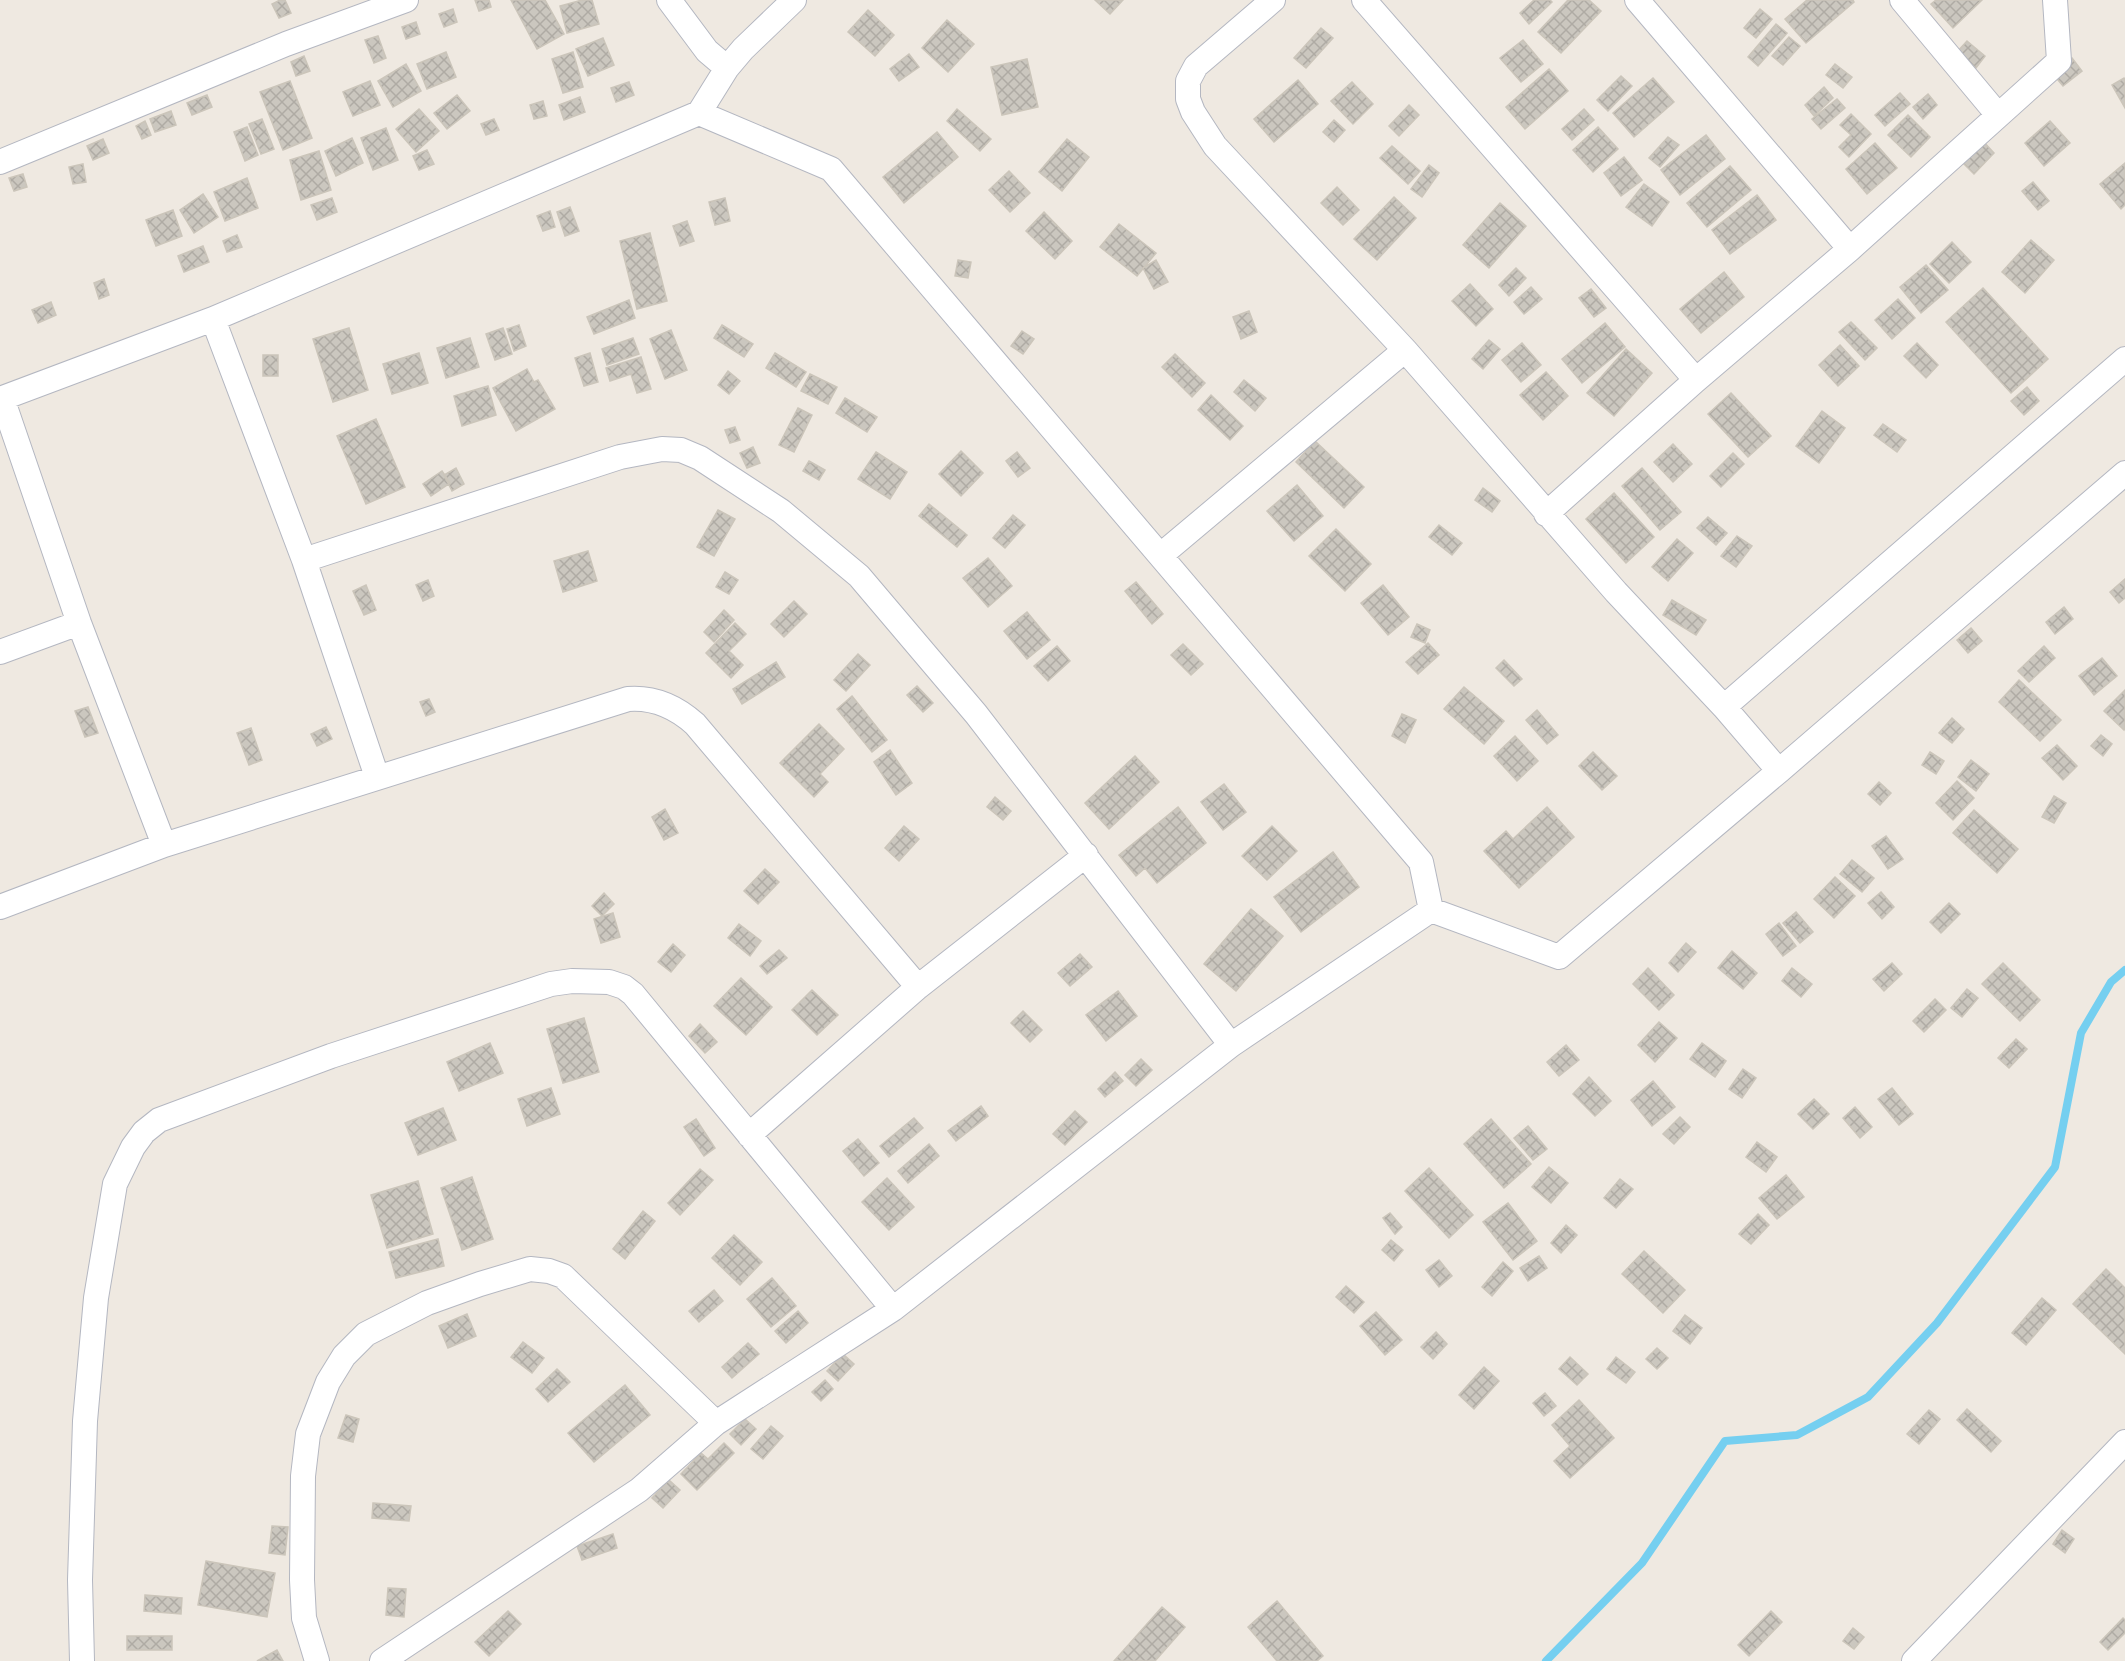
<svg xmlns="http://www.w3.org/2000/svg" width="2125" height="1661" viewBox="0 0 2125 1661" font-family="Quicksand,sans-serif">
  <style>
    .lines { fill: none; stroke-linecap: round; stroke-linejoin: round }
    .stream { stroke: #75cff0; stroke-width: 8 }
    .building { fill: url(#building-cross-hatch); stroke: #cbc5ba; stroke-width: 1.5 }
    .minor-casing { stroke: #b4b7c1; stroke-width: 26 }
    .minor { stroke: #fff; stroke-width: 24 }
  </style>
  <defs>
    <pattern id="building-cross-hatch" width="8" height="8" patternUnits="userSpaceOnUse" patternTransform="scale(1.5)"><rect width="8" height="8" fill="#cbc7bf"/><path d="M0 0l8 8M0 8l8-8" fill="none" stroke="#afaba4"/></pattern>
  </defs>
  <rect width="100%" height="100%" fill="#efe9e1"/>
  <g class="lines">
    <!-- stream -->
    <path class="stream" d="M1546 1661 1642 1563 1725 1441 1797 1435 1868 1397 1937 1323 2055 1167 2081 1033 2111 982 2125 970"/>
  </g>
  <!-- building -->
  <path class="building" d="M280 0H285L291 13 279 18 272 4Z
    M475 0H489L491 7 479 11Z
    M511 0H545L564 34 537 49Z
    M582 0H592L599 24 567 33 560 6Z
    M1095 0H1123L1110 14Z
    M1534 0H1550L1552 2 1529 24 1520 13Z
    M1568 0H1589L1601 11 1561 53 1538 32Z
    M1807 0H1853L1854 2 1806 43 1785 19Z
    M1936 0H1982L1953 28 1931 4Z
    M453 9 457 22 444 27 439 14Z
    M1760 9 1772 19 1756 38 1744 28Z
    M868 10 894 35 875 56 848 32Z
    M947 20 974 44 948 72 922 48Z
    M416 22 420 34 406 39 402 27Z
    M1776 24 1787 33 1758 66 1748 57Z
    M1321 28 1333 38 1306 68 1294 58Z
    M378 36 386 58 374 63 365 40Z
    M1789 37 1800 46 1783 65 1772 56Z
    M603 38 614 65 588 76 576 49Z
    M1523 40 1543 64 1521 82 1500 58Z
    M1967 41 1985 56 1976 68 1957 52Z
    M446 52 456 77 427 89 417 64Z
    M573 52 583 87 563 93 552 59Z
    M909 54 919 67 899 81 890 69Z
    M304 56 310 71 296 76 291 62Z
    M2072 58 2082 71 2063 86 2053 74Z
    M1027 59 1038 107 1002 115 991 67Z
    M406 64 421 91 393 107 378 81Z
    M1835 64 1852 77 1843 88 1826 75Z
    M1549 69 1568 91 1525 129 1506 107Z
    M1621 76 1632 86 1608 111 1597 100Z
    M1653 78 1674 102 1634 137 1613 113Z
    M2124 78 2125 80V108L2112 85Z
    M1298 80 1318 104 1274 142 1254 119Z
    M290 81 312 138 283 150 260 92Z
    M370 81 380 105 353 116 343 92Z
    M629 82 634 95 616 102 611 88Z
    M1352 82 1373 104 1353 124 1331 101Z
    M1824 87 1833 98 1814 116 1805 105Z
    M1900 93 1910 104 1885 126 1875 115Z
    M1928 94 1937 105 1923 119 1913 107Z
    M207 95 212 107 192 115 187 103Z
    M457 95 470 111 447 129 434 113Z
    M580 97 585 112 564 120 559 105Z
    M1837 99 1845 108 1821 129 1812 119Z
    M543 101 547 116 534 119 530 105Z
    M1409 105 1419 115 1399 136 1389 126Z
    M419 109 439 131 416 152 396 129Z
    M957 109 991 139 980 151 947 121Z
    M1584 109 1594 120 1572 140 1562 129Z
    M171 111 176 125 155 132 150 119Z
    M1851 114 1871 134 1849 157 1839 147 1851 135 1840 125Z
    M1908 115 1930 137 1911 157 1888 135Z
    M262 119 274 149 261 154 249 124Z
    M494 119 499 130 486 135 481 124Z
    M1334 120 1345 130 1334 142 1323 132Z
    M145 121 151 135 142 139 136 126Z
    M2050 121 2070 143 2044 166 2025 143Z
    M247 127 258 155 245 161 234 132Z
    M1598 127 1618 149 1593 172 1573 150Z
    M386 128 398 160 373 170 361 138Z
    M937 132 958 157 904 203 883 177Z
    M1706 135 1725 159 1680 195 1661 170Z
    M1668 137 1679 145 1660 167 1649 158Z
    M352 138 363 163 336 176 325 151Z
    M103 139 109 153 93 160 87 146Z
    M1067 139 1089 157 1062 191 1039 172Z
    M1982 140 1994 153 1974 174 1961 161Z
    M1875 143 1897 168 1867 194 1846 169Z
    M1392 146 1420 171 1408 184 1380 158Z
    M427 150 434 164 419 170 413 156Z
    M319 151 331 190 301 200 290 160Z
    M1624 157 1642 180 1621 196 1604 173Z
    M2125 163V205L2121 209 2100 184Z
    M83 164 86 182 73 184 69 167Z
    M1429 165 1439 173 1422 197 1411 189Z
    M1730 166 1751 190 1707 227 1687 203Z
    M1009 171 1030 193 1010 212 989 190Z
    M23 174 27 187 14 191 9 178Z
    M247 178 258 208 225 221 214 192Z
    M2033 182 2049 201 2038 210 2022 191Z
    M1644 184 1669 202 1652 226 1626 207Z
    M1337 187 1359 210 1343 225 1321 203Z
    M203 194 218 217 194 233 180 210Z
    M1757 195 1776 220 1730 254 1712 230Z
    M1394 197 1416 218 1377 260 1354 239Z
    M332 198 337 212 317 220 311 205Z
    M725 198 730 221 715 225 709 202Z
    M1500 203 1526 226 1489 268 1463 245Z
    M570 207 579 231 565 236 557 212Z
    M173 210 182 236 156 246 146 220Z
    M550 211 555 227 543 231 537 216Z
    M1044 212 1072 241 1055 259 1026 231Z
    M687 221 694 241 680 246 673 226Z
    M1119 224 1156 253 1137 276 1100 247Z
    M650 233 667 301 637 309 620 241Z
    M237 235 242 247 227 252 223 241Z
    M2031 240 2054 260 2025 293 2002 272Z
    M1952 242 1971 262 1949 283 1930 264Z
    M203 246 209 262 184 272 178 256Z
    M958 260 971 262 968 278 955 276Z
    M1156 260 1168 282 1154 289 1143 268Z
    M1926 265 1948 290 1921 313 1900 287Z
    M1516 268 1526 278 1509 296 1499 285Z
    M1724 272 1744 297 1701 333 1680 309Z
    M104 279 109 295 99 299 94 283Z
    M1470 284 1493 309 1476 326 1452 301Z
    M1531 287 1542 299 1524 314 1514 302Z
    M1983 288 2048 359 2011 393 1946 322Z
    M1591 289 1606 308 1594 317 1579 298Z
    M1898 299 1915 318 1892 339 1875 320Z
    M629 300 635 318 594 334 587 317Z
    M51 302 56 315 38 323 32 310Z
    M1249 311 1257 332 1241 339 1233 317Z
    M1851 322 1877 348 1865 360 1839 332Z
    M1605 323 1625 347 1582 383 1562 359Z
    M519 325 526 346 514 351 507 329Z
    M722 325 753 344 744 357 714 338Z
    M349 328 368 390 333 402 313 339Z
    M503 328 512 354 495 360 486 334Z
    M671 330 687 370 665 379 650 339Z
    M1022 331 1034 339 1023 354 1011 346Z
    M470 338 479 367 446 378 437 348Z
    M633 338 639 354 607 365 602 349Z
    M1489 340 1500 349 1483 369 1472 359Z
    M1522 343 1541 365 1521 382 1502 360Z
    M1917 343 1938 365 1926 378 1904 356Z
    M1840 345 1859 366 1838 386 1819 365Z
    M1626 349 1652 373 1614 416 1587 393Z
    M419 353 428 383 392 394 383 364Z
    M590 353 598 382 584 386 575 358Z
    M775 353 806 372 796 387 766 368Z
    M1175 354 1205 383 1192 397 1162 367Z
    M263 355H278V376H263Z
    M641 357 651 389 637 393 631 374 610 381 606 368Z
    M527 369 534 382 538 380 555 409 516 431 493 388Z
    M728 371 740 381 729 394 718 385Z
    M1546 372 1568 396 1543 420 1520 395Z
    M810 374 837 387 828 404 801 391Z
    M1244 380 1266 398 1255 411 1234 392Z
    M488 386 496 415 462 426 454 396Z
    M2027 387 2039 401 2024 415 2011 401Z
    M1731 393 1771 436 1748 457 1708 414Z
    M1211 395 1243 426 1230 440 1198 410Z
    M845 398 877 417 867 432 836 413Z
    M798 408 812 415 794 452 779 445Z
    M1822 411 1845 428 1819 463 1796 446Z
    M376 419 405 487 366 504 337 436Z
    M1883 424 1906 440 1897 452 1874 435Z
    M735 427 740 440 730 443 725 430Z
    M1315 441 1364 487 1344 508 1296 462Z
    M1673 444 1692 464 1673 482 1654 462Z
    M753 447 760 463 747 468 740 453Z
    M961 451 983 473 961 496 939 474Z
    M876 452 907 472 890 499 858 479Z
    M1017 452 1030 468 1018 477 1006 461Z
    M1733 453 1744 464 1721 487 1710 476Z
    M809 461 825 470 819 480 803 471Z
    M456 468 464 484 452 491 444 475Z
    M1642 468 1681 512 1660 530 1622 486Z
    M442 471 450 483 431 496 423 484Z
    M1297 485 1323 516 1294 541 1267 511Z
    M1483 488 1500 501 1492 512 1475 500Z
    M1614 493 1654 537 1626 563 1586 519Z
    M929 504 967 535 957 547 919 516Z
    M718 510 735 519 714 556 697 547Z
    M1013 515 1025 525 1005 548 993 538Z
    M1708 517 1727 533 1716 545 1697 528Z
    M1439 525 1462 543 1452 555 1429 537Z
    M1336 529 1371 564 1345 591 1309 556Z
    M1737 536 1752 546 1736 567 1721 556Z
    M1677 539 1693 553 1668 581 1652 567Z
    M588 551 597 581 563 592 554 561Z
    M988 558 1012 586 988 607 963 578Z
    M725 572 738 580 729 594 716 587Z
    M2125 579V598L2119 603 2110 592Z
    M428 580 434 596 423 601 416 585Z
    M1136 582 1163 614 1152 624 1125 591Z
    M366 585 376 610 364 615 353 591Z
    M1383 585 1409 617 1388 635 1361 603Z
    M1672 600 1706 620 1696 635 1663 615Z
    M794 601 807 614 784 637 771 624Z
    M2064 607 2073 619 2055 634 2046 622Z
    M724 610 734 620 714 642 704 632Z
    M1027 612 1050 640 1027 659 1004 631Z
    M735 623 746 634 729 651 743 665 731 678 706 653Z
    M1417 624 1430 630 1425 643 1411 637Z
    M1971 628 1982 641 1968 653 1957 640Z
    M1428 643 1439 655 1418 674 1406 662Z
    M1183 644 1203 664 1191 675 1171 655Z
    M1057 646 1070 661 1048 681 1034 666Z
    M2044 646 2055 658 2029 682 2018 671Z
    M858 654 870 665 846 691 834 680Z
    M2102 658 2117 676 2094 695 2079 676Z
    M1504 660 1522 679 1514 686 1496 668Z
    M776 662 785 677 742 704 733 689Z
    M2019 680 2061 720 2040 741 1999 702Z
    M917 686 933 703 923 712 907 695Z
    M1464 687 1504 721 1484 744 1444 709Z
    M2125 690V728L2124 730 2104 711Z
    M852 696 887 740 872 752 837 709Z
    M429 699 435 712 426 716 420 702Z
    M88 707 98 733 85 737 75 711Z
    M1537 710 1558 735 1547 744 1526 720Z
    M1402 714 1416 720 1405 743 1392 736Z
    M1952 718 1964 729 1952 743 1939 733Z
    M819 724 844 749 820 774 828 782 814 797 780 763Z
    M326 727 332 739 317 746 311 734Z
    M251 728 262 760 249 765 237 733Z
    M2101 735 2112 744 2103 756 2091 746Z
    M1515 736 1538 761 1517 781 1494 756Z
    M2057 745 2077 766 2063 780 2042 758Z
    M890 750 912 783 896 795 874 762Z
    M1593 752 1617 776 1602 790 1579 766Z
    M1930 752 1944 761 1936 774 1922 765Z
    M1135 756 1159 782 1109 829 1085 803Z
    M1971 760 1989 774 1976 791 1958 777Z
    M1957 781 1974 798 1953 820 1936 803Z
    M1879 782 1891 793 1880 805 1868 794Z
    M1224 784 1246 812 1223 830 1201 802Z
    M2054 796 2066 803 2054 823 2042 817Z
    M995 797 1011 811 1003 820 987 807Z
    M1178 807 1206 843 1157 883 1145 868 1136 876 1119 855Z
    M1547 807 1574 837 1519 888 1484 851 1506 831 1513 839Z
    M665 809 678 833 664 840 652 817Z
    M1974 810 2018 849 1997 873 1953 833Z
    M904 826 919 839 899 861 885 848Z
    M1272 826 1297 851 1267 880 1242 856Z
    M1886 836 1903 859 1888 869 1872 846Z
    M1333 852 1359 887 1301 932 1274 897Z
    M1852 860 1874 878 1862 892 1840 874Z
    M765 869 779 882 758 904 744 891Z
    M1835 877 1855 896 1834 918 1814 899Z
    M1881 892 1894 907 1882 919 1868 903Z
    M604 893 614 904 602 916 592 906Z
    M1949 903 1960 914 1941 933 1930 922Z
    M1251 909 1283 936 1236 991 1204 964Z
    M1796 912 1813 932 1800 943 1783 923Z
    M613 913 620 937 601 943 594 919Z
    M1779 923 1796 946 1783 956 1766 934Z
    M739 924 761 941 750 956 728 938Z
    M1686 943 1696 952 1678 972 1669 963Z
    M673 944 685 955 671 972 658 962Z
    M779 950 787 958 767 974 760 966Z
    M1732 951 1757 973 1743 989 1718 968Z
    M1080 954 1092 967 1070 986 1058 973Z
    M1892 963 1902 974 1884 991 1873 979Z
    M2003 963 2040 1000 2020 1021 1982 984Z
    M1648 968 1674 995 1659 1010 1633 984Z
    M1792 968 1812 984 1801 997 1782 981Z
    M741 978 772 1007 746 1035 714 1006Z
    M1967 989 1978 998 1962 1017 1951 1008Z
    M812 990 838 1015 817 1035 792 1010Z
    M1118 991 1137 1016 1106 1041 1086 1015Z
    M1935 999 1946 1010 1924 1032 1913 1021Z
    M1023 1011 1042 1030 1030 1042 1011 1023Z
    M584 1018 599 1072 563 1083 547 1029Z
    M1659 1022 1677 1038 1655 1062 1638 1045Z
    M700 1024 717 1042 705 1053 689 1036Z
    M2016 1039 2027 1049 2009 1068 1998 1058Z
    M490 1043 503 1073 459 1091 447 1062Z
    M1702 1043 1726 1061 1715 1077 1690 1059Z
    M1566 1045 1579 1060 1559 1076 1547 1062Z
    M1141 1059 1152 1070 1136 1086 1125 1075Z
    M1743 1069 1756 1078 1742 1098 1729 1089Z
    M1115 1072 1123 1081 1105 1097 1098 1089Z
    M1589 1077 1611 1101 1595 1116 1573 1094Z
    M1653 1081 1675 1107 1652 1126 1631 1100Z
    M551 1088 560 1114 527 1126 518 1099Z
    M1892 1088 1913 1114 1899 1125 1878 1099Z
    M1814 1099 1829 1114 1813 1129 1798 1114Z
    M981 1106 988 1116 956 1141 948 1131Z
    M1855 1107 1872 1127 1860 1138 1843 1118Z
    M443 1108 456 1140 418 1155 405 1123Z
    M1075 1111 1087 1122 1065 1145 1053 1134Z
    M1680 1117 1690 1127 1674 1144 1663 1134Z
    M914 1118 923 1128 889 1157 880 1146Z
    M696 1119 715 1148 704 1156 684 1127Z
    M1491 1119 1531 1164 1504 1188 1464 1144Z
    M1528 1126 1547 1149 1533 1160 1514 1138Z
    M858 1139 879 1163 864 1176 843 1151Z
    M1757 1142 1777 1157 1766 1172 1746 1157Z
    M929 1144 939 1156 908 1183 898 1171Z
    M1549 1167 1568 1183 1551 1203 1532 1187Z
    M1429 1168 1473 1215 1449 1238 1405 1191Z
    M700 1169 713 1180 680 1215 668 1203Z
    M1786 1175 1804 1197 1777 1219 1759 1198Z
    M472 1177 493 1239 462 1250 441 1188Z
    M887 1178 914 1207 889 1230 862 1202Z
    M1620 1179 1633 1189 1616 1208 1604 1198Z
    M418 1181 433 1234 387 1248 371 1195Z
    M1508 1203 1537 1241 1513 1260 1483 1222Z
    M643 1211 655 1221 625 1259 613 1249Z
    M1390 1213 1402 1227 1395 1234 1383 1218Z
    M1758 1214 1769 1225 1751 1244 1739 1234Z
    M1566 1225 1577 1235 1561 1253 1551 1243Z
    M734 1235 762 1262 740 1285 712 1258Z
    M438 1239 444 1266 396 1278 389 1252Z
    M1391 1240 1403 1250 1394 1261 1382 1250Z
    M1644 1251 1685 1290 1663 1313 1622 1274Z
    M1539 1256 1547 1268 1528 1281 1520 1268Z
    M1439 1260 1452 1276 1439 1287 1426 1270Z
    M1503 1262 1513 1271 1492 1296 1482 1287Z
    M2106 1269 2125 1288V1354L2073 1304Z
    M772 1278 796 1306 771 1327 747 1299Z
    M1346 1286 1364 1302 1354 1313 1336 1297Z
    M714 1290 723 1301 699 1322 689 1311Z
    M2042 1298 2056 1310 2026 1345 2012 1333Z
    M798 1311 808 1323 786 1343 775 1331Z
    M1376 1312 1402 1340 1385 1355 1360 1326Z
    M467 1314 476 1336 448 1348 439 1326Z
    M1685 1315 1702 1328 1690 1344 1673 1331Z
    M1436 1332 1447 1344 1433 1359 1421 1347Z
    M523 1342 544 1358 532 1373 511 1357Z
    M748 1343 759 1354 732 1378 722 1367Z
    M1657 1348 1668 1358 1657 1369 1646 1359Z
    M843 1354 854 1364 838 1381 827 1371Z
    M1570 1357 1588 1374 1577 1385 1559 1369Z
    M1616 1357 1635 1372 1626 1383 1607 1369Z
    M1484 1367 1499 1381 1474 1409 1459 1395Z
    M557 1369 570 1382 548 1402 536 1389Z
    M825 1380 833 1389 821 1401 812 1392Z
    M625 1385 650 1415 594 1462 568 1433Z
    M1545 1393 1556 1406 1544 1416 1533 1403Z
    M1579 1400 1614 1438 1570 1478 1554 1461 1570 1446 1552 1425Z
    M1967 1409 2001 1441 1991 1452 1957 1420Z
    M1929 1410 1940 1419 1919 1444 1907 1434Z
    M346 1415 359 1419 353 1442 338 1438Z
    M745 1419 756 1429 741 1445 730 1434Z
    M771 1426 783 1436 763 1459 751 1449Z
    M724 1443 734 1453 697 1490 681 1474 701 1453 708 1459Z
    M669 1480 680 1490 663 1508 652 1498Z
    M373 1503 411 1506 409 1521 372 1518Z
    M272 1526 288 1527 285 1555 269 1553Z
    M2062 1530 2074 1539 2065 1553 2053 1544Z
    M613 1534 617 1548 582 1560 577 1546Z
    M206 1561 275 1573 267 1617 198 1605Z
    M388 1588 406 1589 404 1617 386 1615Z
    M145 1595 182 1598 181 1614 144 1611Z
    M1277 1601 1323 1656 1317 1661H1277L1248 1627Z
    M1162 1607 1185 1627 1155 1661H1114Z
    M508 1611 521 1624 489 1656 475 1642Z
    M1771 1611 1782 1622 1749 1656 1738 1645Z
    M2123 1618 2125 1620V1633L2108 1650 2100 1642Z
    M1853 1628 1864 1637 1854 1649 1843 1641Z
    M127 1636H172V1650H127Z
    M277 1650 283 1661H257Z"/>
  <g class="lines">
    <defs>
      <path id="minor" d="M669 0 707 51 727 68
        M1273 0 1196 66 1188 81V99L1193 112 1215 146 1405 350 1616 592 1724 707 1779 771
        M1364 0 1696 380
        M1637 0 1850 249
        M1902 0 1998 115
        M699 113 727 68 743 49 794 0
        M0 162 286 44 406 0
        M213 319 304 560 377 777
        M2 398 79 623 164 845
        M0 399 213 319 699 113 831 169 1421 862 1431 910
        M1546 514 1696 380 1850 249 2059 61 2055 0
        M1161 555 1405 350
        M304 560 620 457 662 449 681 450 700 458 781 511 859 576 976 714 1231 1045
        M0 652 79 623
        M1724 707 2125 359
        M0 907 164 845 628 699C654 697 675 706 695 724L918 987
        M749 1135 918 987 1086 855
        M82 1661 80 1580 85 1421 96 1298 115 1184 133 1147 144 1132 159 1120 331 1056 551 984 572 981 609 982 624 987 633 994 893 1309
        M317 1661 304 1618 302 1580 303 1476 308 1434 328 1382 344 1356 366 1334 427 1303 480 1284 530 1269 549 1271 563 1276 716 1423
        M382 1661 639 1490 716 1423 893 1309 1231 1045 1431 910 1559 957 1779 771 2125 473
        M1914 1661 2125 1442"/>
    </defs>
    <!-- minor casing -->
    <use href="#minor" class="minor-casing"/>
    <!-- minor -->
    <use href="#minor" class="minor"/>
  </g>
</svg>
